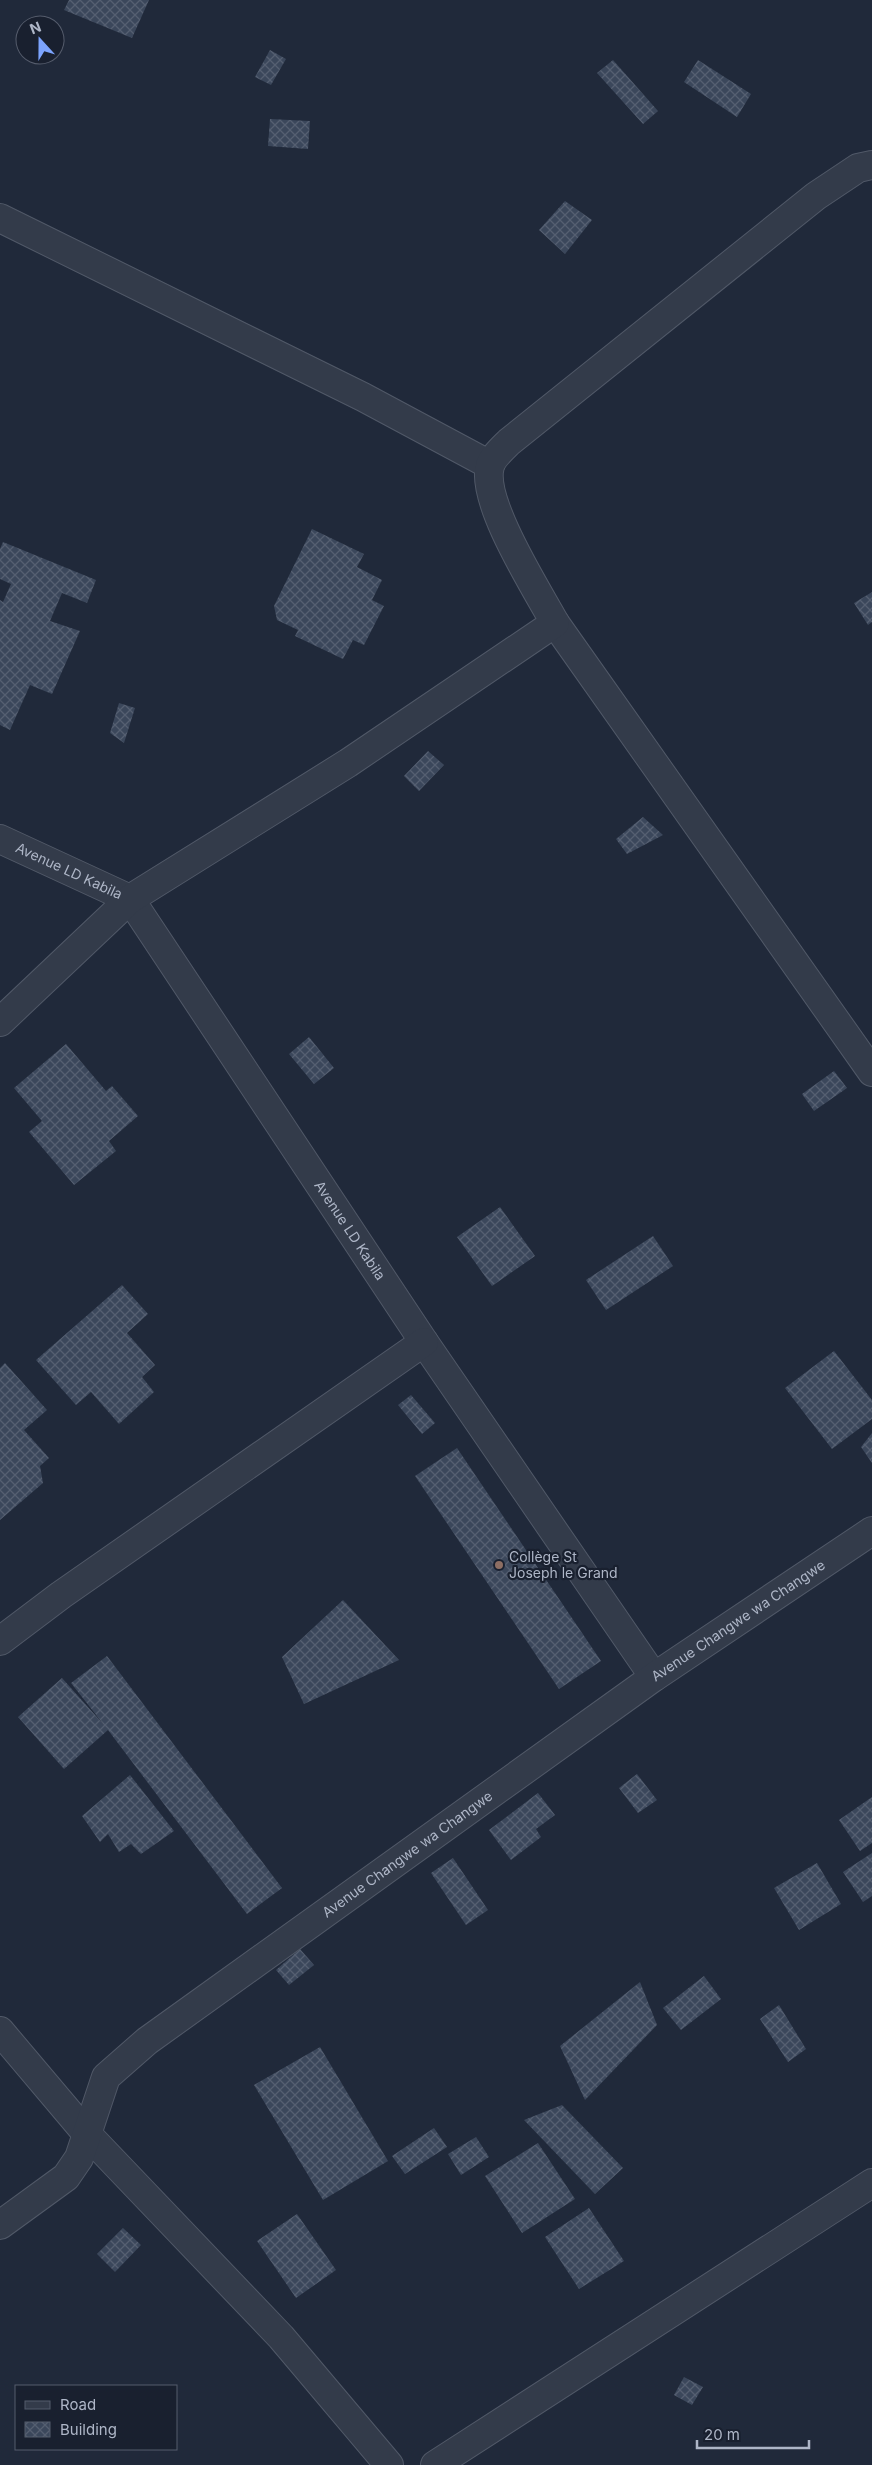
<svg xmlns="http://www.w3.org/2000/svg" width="872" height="2465" viewBox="0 0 872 2465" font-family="Inter,sans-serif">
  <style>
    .building { fill: url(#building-cross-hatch) }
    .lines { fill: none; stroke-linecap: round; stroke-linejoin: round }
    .street-casing { stroke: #515968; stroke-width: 30 }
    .street { stroke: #333b4a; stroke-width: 28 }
    .education-dot { fill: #8d6e63; stroke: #19202f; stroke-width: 2 }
    .labels { text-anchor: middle; stroke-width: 4.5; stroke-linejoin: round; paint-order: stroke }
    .street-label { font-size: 14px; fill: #aeb6c7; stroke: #19202f }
    .poi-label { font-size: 14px; fill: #aeb6c7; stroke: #19202f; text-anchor: start }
  </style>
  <defs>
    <pattern id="building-cross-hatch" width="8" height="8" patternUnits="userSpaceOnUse" patternTransform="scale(1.25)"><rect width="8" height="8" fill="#3b475b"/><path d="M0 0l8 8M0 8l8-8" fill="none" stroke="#555f71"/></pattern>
  </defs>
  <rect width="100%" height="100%" fill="#20293a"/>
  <!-- building -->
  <path class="building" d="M69 0H149L132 38 64 10Z
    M270 50 286 59 271 85 255 77Z
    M613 60 658 111 643 124 597 73Z
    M698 60 751 94 737 117 684 82Z
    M270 119 310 121 308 149 268 146Z
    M565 201 592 220 565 254 539 230Z
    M312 529 364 554 357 567 382 580 372 600 384 606 364 645 353 640 343 659 295 636 298 630 277 620 274 606Z
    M3 542 96 580 87 603 62 593 50 621 80 631 52 694 30 685 10 730 0 725V600L3 602 11 584 0 579V549Z
    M872 592V622L868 625 854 603Z
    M119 703 135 708 124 743 110 733Z
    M428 751 444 765 419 791 404 776Z
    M643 817 663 835 627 854 616 839Z
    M309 1037 334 1068 314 1084 289 1054Z
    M66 1044 106 1091 112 1086 138 1116 109 1141 116 1151 74 1185 29 1132 42 1121 14 1088Z
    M834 1071 847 1088 814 1111 802 1094Z
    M500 1207 535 1256 492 1286 457 1237Z
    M653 1236 673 1266 606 1310 586 1280Z
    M122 1285 148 1314 127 1333 155 1365 142 1377 154 1392 119 1424 91 1392 76 1405 36 1360Z
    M834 1351 872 1400V1419L832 1449 785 1388Z
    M5 1363 47 1410 24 1430 49 1458 40 1466 43 1483 0 1520V1368Z
    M411 1395 435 1423 422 1434 398 1405Z
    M872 1433V1463L861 1447Z
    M457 1448 601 1661 559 1689 415 1476Z
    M343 1600 399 1660 304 1704 282 1657Z
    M107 1656 282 1888 247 1914 108 1730 64 1769 18 1717 62 1678 104 1725 71 1683Z
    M637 1774 657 1800 638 1813 619 1788Z
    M130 1775 174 1831 141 1854 131 1844 119 1852 108 1834 100 1842 82 1816Z
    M538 1793 555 1815 536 1829 541 1837 511 1860 489 1830Z
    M872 1797V1843L860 1851 839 1820Z
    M872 1853V1896L863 1902 843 1872Z
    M453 1858 488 1910 466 1925 431 1873Z
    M817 1863 841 1904 799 1930 774 1888Z
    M300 1949 314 1965 289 1985 276 1970Z
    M704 1976 721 1999 681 2030 663 2008Z
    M640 1982 657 2025 585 2100 560 2046Z
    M779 2005 806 2049 788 2062 760 2019Z
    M320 2047 388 2161 323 2200 254 2085Z
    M562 2105 623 2168 595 2194 524 2120Z
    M434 2128 447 2147 405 2174 392 2156Z
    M476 2137 489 2157 461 2175 448 2154Z
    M538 2143 575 2199 522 2233 485 2176Z
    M589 2208 624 2261 579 2289 545 2237Z
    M297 2214 336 2270 296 2298 257 2241Z
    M123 2228 141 2245 115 2272 97 2254Z
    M684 2377 703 2387 692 2405 674 2395Z"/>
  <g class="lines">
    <defs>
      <g id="street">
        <path d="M0 218 363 397 490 465"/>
        <path d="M555 623 872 1072"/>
        <path id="s1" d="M0 839 130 899 424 1342 654 1677"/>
        <path d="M0 1022 130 899 348 763 555 623C537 590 480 501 490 466 492 458 503 448 509 442L816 196 858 168 872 165"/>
        <path d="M0 1641 61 1595 424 1342"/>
        <path d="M0 2031 87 2134 281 2337 389 2465"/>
        <path id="s2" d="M0 2225 66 2177 79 2158 106 2077 147 2041 654 1677 872 1531"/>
        <path d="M435 2465 872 2183"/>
      </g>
    </defs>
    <!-- street casing -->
    <use href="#street" class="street-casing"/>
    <!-- street -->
    <use href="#street" class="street"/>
  </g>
  <!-- markers -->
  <circle class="education-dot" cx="499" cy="1565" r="5"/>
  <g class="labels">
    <!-- street labels -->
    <g class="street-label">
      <text dy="5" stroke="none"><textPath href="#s1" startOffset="76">Avenue LD Kabila</textPath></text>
      <text dy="5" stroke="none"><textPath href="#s1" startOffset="541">Avenue LD Kabila</textPath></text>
      <text dy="5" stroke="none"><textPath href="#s2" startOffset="970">Avenue Changwe wa Changwe</textPath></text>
      <text dy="5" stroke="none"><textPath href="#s2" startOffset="565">Avenue Changwe wa Changwe</textPath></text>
    </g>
    <!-- poi labels -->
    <g class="poi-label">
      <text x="509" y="1562">Collège St<tspan x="509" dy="16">Joseph le Grand</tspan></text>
    </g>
  </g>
  <!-- legend -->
  <rect x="15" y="2385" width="162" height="65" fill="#19202f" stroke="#555c6c"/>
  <rect x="25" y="2401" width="25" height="8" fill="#333b4a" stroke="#555c6c"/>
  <text x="60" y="2410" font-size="15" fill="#aeb6c7">Road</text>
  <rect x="25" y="2422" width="25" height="15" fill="url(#building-cross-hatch)" stroke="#555c6c"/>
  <text x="60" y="2435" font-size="15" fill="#aeb6c7">Building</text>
  <!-- north arrow -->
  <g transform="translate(40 40) rotate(339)"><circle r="24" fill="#19202f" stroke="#555c6c"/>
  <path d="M0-4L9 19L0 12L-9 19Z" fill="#7ca4fe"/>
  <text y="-8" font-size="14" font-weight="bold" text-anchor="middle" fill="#aeb6c7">N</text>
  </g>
  <!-- scale -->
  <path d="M697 2440v8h112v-8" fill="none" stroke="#aeb6c7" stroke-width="2.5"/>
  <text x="704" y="2440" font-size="15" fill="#aeb6c7" stroke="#19202f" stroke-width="4" paint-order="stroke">20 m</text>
</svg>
